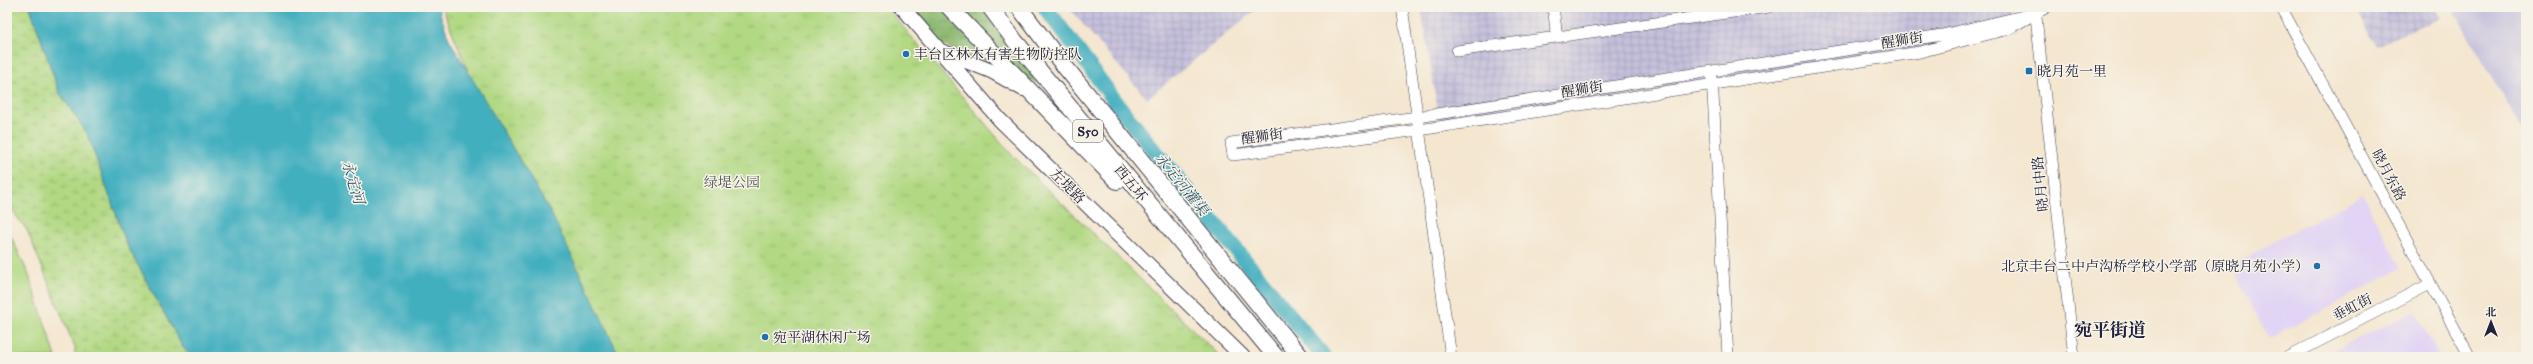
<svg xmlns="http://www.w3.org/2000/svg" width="2533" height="364" viewBox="0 0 2533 364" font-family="'IM FELL Great Primer','Noto Serif SC',serif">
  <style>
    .built { fill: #e1d4f4 }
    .industrial { fill: url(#industrial-grid) }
    .railway { fill: #c5c0db }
    .green { fill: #b1d882; stroke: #6a7d5e }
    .forest { fill: url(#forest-crowns); stroke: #576d56 }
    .wetland { fill: url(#wetland-marsh); stroke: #6a7d5e }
    .park { fill: url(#park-tufts); stroke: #6a7d5e }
    .water { fill: #42afbf; stroke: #32687d }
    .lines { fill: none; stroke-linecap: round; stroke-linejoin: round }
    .river { stroke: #42afbf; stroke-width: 16 }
    .minor-casing { stroke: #423f51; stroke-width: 12 }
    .major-casing { stroke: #423f51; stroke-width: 16 }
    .highway-casing { stroke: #423f51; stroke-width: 18 }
    .minor { stroke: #fff; stroke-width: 11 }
    .major { stroke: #fff; stroke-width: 14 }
    .highway { stroke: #fff; stroke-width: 16 }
    .poi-dot { fill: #1f6fb2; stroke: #f7f3e8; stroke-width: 1.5 }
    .labels { text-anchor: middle; stroke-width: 3; stroke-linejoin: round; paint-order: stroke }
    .shield { fill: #f7f3e8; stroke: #62616f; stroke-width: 1 }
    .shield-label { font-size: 13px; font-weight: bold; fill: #22223b }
    .street-label { font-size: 14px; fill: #22223b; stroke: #f7f3e8 }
    .poi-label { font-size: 14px; fill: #22223b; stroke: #f7f3e8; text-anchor: start }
    .park-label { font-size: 14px; fill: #4d5950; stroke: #f7f3e8 }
    .water-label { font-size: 15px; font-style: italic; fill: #2f5a70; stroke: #f7f3e8 }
    .district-label { font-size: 18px; font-weight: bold; fill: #22223b; stroke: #f7f3e8 }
  </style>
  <defs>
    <pattern id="industrial-grid" width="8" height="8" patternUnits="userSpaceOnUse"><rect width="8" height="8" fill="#c5c0db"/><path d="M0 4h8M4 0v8" fill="none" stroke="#a9a5bd"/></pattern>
    <pattern id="forest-crowns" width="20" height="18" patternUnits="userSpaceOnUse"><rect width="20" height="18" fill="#8cb870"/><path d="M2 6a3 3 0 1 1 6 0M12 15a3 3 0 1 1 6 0" fill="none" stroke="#72955d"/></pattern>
    <pattern id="wetland-marsh" width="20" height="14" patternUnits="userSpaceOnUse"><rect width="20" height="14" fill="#b1d882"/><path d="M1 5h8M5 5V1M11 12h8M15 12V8" fill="none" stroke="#98b971"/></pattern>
    <pattern id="park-tufts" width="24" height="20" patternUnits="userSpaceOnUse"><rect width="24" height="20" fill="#b1d882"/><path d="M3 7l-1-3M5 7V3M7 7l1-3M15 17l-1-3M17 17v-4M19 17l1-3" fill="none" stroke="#98b971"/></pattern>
  </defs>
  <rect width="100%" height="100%" fill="#f7f3e8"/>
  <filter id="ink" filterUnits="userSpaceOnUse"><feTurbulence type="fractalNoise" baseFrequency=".025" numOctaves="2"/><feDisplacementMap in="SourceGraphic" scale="8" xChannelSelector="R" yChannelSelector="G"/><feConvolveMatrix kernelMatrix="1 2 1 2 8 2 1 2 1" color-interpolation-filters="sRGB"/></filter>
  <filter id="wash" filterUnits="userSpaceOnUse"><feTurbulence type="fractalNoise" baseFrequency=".012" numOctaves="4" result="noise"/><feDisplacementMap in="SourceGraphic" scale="16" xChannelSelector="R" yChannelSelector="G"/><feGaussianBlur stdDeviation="0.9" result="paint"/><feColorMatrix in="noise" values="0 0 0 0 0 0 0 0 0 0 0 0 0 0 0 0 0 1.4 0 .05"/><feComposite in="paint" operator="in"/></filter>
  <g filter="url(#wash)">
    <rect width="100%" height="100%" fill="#f4e6cf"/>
    <!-- built -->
    <path class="built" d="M2363 194 2402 268 2269 339 2231 265Z
      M2415 311 2440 357H2320Z"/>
    <!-- industrial -->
    <path class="industrial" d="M1068 7H1282L1254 11 1147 99Z
      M1421 7H2011L2018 35 1440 125Z
      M2355 7H2435L2441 18 2376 46Z"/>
    <!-- railway -->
    <path class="railway" d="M2452 7H2526V136Z"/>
    <!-- green -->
    <path class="green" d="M7 228 28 273 56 357H8L7 353Z"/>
    <!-- forest -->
    <path class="forest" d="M908 7H981L1040 83 993 68 937 42Z"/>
    <!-- wetland -->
    <path class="wetland" d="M7 7H30L59 92 87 133 127 245 183 348 192 357H75V348L27 230 12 210 11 193 7 187Z"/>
    <!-- park -->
    <path class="park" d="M442 7H886L1012 155 1221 357H579L541 249Z"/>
    <!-- water -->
    <path class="water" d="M30 7H438L449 39 551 213 620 357H192L183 348 127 245 87 133 59 92Z"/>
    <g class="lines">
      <!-- river -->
      <path class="river" d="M1045 7 1127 117 1324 357"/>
    </g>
  </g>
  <g filter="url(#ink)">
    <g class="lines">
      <defs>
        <path id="minor" d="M1402 7 1451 357
          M1553 7 1557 37
          M2281 7 2470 357
          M2035 8 2074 357
          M2036 13 1942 35 1417 117 1231 143 1233 155 1419 130 1920 52 2008 29 2047 7
          M1457 51 1769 7
          M1712 77 1728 357
          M2288 357 2430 284"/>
        <path id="major" d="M902 7 1000 120 1243 357
          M941 51 991 71 1023 89"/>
        <path id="highway" d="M949 7 1117 181
          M990 7 1015 41 1276 357
          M1019 7 1053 52 1301 357"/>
      </defs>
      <!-- minor casing -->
      <use href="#minor" class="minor-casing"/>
      <!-- major casing -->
      <use href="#major" class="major-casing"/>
      <!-- highway casing -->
      <use href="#highway" class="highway-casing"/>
      <!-- minor -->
      <use href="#minor" class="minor"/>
      <!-- major -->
      <use href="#major" class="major"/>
      <!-- highway -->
      <use href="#highway" class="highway"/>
    </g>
  </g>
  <!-- markers -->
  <g class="poi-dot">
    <circle cx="906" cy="54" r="4"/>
    <rect x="2025" y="67" width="8" height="8" rx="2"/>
    <circle cx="2317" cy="266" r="4"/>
    <circle cx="765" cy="337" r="4"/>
  </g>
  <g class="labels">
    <!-- shield labels -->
    <rect class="shield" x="1073" y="120" width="30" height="22" rx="3"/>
    <g class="shield-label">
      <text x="1088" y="136">S50</text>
    </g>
    <!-- street labels -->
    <g class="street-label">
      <text transform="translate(1902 40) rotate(-9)" y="5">醒狮街</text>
      <text transform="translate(1582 89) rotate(-9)" y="5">醒狮街</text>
      <text transform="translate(1262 136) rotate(-8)" y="5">醒狮街</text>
      <text transform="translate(2389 175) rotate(62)" y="5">晓月东路</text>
      <text transform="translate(1131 183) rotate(51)" y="5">西五环</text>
      <text transform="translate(2040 184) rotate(-96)" y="5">晓月中路</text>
      <text transform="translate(1068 186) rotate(45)" y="5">左堤路</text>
      <text transform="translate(2352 307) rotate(-27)" y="5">垂虹街</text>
    </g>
    <!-- poi labels -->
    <g class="poi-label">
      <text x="914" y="59">丰台区林木有害生物防控队</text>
      <text x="2037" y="76">晓月苑一里</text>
      <text x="2309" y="271" text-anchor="end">北京丰台二中卢沟桥学校小学部（原晓月苑小学）</text>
      <text x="773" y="342">宛平湖休闲广场</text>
    </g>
    <!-- park labels -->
    <g class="park-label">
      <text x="732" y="187">绿堤公园</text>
    </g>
    <!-- water labels -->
    <g class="water-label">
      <text transform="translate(353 182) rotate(73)" y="5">永定河</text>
      <text transform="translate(1182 184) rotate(51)" y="5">永定河灌渠</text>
    </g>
    <!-- district labels -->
    <g class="district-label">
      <text x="2110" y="336">宛平街道</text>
    </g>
  </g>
  <!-- margin -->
  <rect width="2533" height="364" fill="none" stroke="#f7f3e8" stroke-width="24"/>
  <!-- north arrow -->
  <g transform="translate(2491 322)" stroke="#f7f3e8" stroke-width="3" paint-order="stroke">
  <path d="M0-3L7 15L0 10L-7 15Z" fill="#22223b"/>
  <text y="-6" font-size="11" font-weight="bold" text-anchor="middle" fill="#22223b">北</text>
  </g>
</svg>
